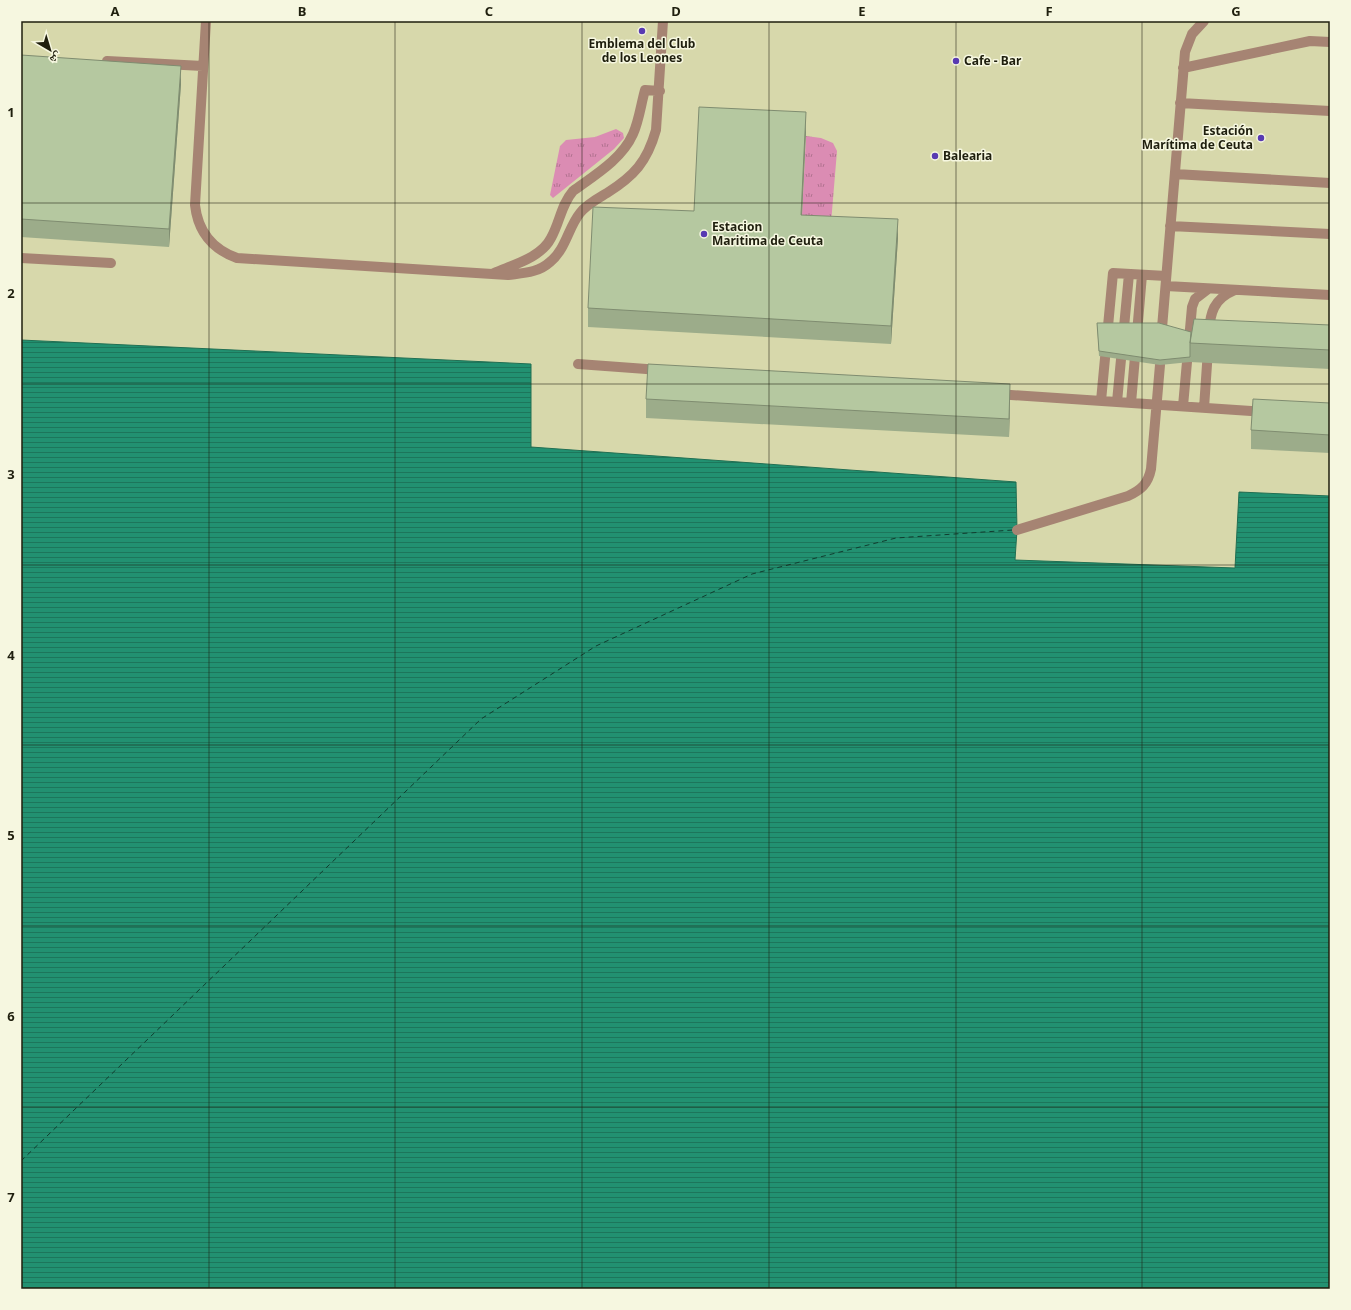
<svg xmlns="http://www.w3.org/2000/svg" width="1351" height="1310" viewBox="0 0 1351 1310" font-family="'Noto Sans','Noto Naskh Arabic',sans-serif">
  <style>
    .grass { fill: url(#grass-tufts) }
    .water { fill: url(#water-rules); stroke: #216f53 }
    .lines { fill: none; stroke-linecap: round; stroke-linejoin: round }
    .ferry { stroke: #103d2f; stroke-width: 1; stroke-dasharray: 5 4; stroke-linecap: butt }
    .minor { stroke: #a68473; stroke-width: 10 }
    .wall { fill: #9cac8a }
    .shaded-wall { fill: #7f8c70 }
    .building { fill: #b5c8a0; stroke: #7f8c70 }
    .grid { fill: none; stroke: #1f1f0e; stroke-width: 1; stroke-opacity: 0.55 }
    .poi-dot { fill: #583ab2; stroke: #f6f7e0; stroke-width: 1.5 }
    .labels { text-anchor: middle; stroke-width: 3; stroke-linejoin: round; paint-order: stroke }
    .poi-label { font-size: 12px; font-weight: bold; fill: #1f1f0e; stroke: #f6f7e0; text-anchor: start }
    .neatline { fill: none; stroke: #1f1f0e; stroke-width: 1.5 }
    .grid-label { font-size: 13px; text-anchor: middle; font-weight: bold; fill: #1f1f0e }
  </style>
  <defs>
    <pattern id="grass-tufts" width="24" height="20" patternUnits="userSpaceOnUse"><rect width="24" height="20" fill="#db8cb3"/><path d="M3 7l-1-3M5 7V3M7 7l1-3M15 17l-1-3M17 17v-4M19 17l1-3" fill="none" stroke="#b17290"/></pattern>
    <pattern id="water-rules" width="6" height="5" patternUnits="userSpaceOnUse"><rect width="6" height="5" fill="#229171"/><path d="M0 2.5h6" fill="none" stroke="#1d765b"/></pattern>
  </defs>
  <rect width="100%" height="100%" fill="#d7d8ab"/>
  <!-- grass -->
  <path class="grass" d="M616 129 623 133 624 138 614 149 553 198 550 195 560 146 566 140 595 137Z
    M806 136 821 138 833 143 837 151 830 235 801 234Z"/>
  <!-- water -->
  <path class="water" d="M21 340 531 364V447L1016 482 1017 530 1015 560 1235 568 1239 492 1330 496V1289H21Z"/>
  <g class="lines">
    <!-- ferry -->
    <path class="ferry" d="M21 1161 481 719 596 646 752 574 896 538 1013 530"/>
    <!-- minor -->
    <path class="minor" d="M206 21 195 205C198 232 212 249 237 258L508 275C523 273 538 273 550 262 566 249 568 228 580 213 587 204 597 199 607 193 634 176 647 162 656 130L663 21
      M107 61 203 66
      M1183 68 1310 41 1330 42
      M1180 103 1330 111
      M1175 174 1330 183
      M1170 226 1330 234
      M21 258 111 263
      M494 273C512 265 541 258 551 238 560 222 561 205 573 191 595 175 622 159 633 134 639 121 641 104 645 90L660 91
      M1166 286 1330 295
      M1162 328 1185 52 1192 34 1204 21
      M1209 332C1210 313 1214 299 1233 291
      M578 364 660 370
      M997 394 1266 412
      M1101 401 1113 273 1166 276
      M1117 402 1129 274
      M1131 403 1142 275
      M1183 406 1192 307 1195 299 1208 289
      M1204 408 1208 350
      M1017 530 1128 496C1141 490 1148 484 1151 469L1160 365"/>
  </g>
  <!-- wall -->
  <path class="wall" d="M21 55 181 84 169 247 21 237Z
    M806 130 802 215 898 238 891 344 588 327V308L694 211Z
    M1097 323 1191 332 1330 325V369L1190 362 1160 365 1099 356Z
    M646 399 1010 402 1009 437 646 418Z
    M1330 403V453L1251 449V430Z"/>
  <!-- shaded-wall -->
  <path class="shaded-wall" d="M181 66V84L169 247V229Z
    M806 112V130L801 234V215Z
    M898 219V238L891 344V326Z
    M1010 384V402L1009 437V419Z"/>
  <!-- building -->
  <path class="building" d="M21 55 181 66 169 229 21 219Z
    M699 107 806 112 801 215 898 219 891 326 588 308 593 207 694 211Z
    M1194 319 1330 325V350L1190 343Z
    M1097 323H1159L1191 332 1190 343V357L1160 360 1099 351Z
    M648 364 1010 384 1009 419 646 399Z
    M1253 399 1330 403V435L1251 430Z"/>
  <!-- grid -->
  <path class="grid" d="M209 21V1289M395 21V1289M582 21V1289M769 21V1289M956 21V1289M1142 21V1289M21 203H1330M21 384H1330M21 565H1330M21 745H1330M21 926H1330M21 1107H1330"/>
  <!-- markers -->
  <g class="poi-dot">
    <circle cx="642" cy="31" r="4"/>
    <circle cx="956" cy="61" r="4"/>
    <circle cx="1261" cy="138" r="4"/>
    <circle cx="935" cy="156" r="4"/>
    <circle cx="704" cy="234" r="4"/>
  </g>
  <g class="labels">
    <!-- poi labels -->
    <g class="poi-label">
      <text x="642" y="48" text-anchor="middle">Emblema del Club<tspan x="642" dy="14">de los Leones</tspan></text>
      <text x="964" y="65">Cafe - Bar</text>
      <text x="1253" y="135" text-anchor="end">Estación<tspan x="1253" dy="14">Marítima de Ceuta</tspan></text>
      <text x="943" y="160">Balearia</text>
      <text x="712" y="231">Estacion<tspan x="712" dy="14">Maritima de Ceuta</tspan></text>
    </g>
  </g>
  <!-- border -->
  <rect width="1351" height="1310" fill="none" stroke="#f6f7e0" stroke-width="44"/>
  <!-- north arrow -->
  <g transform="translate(50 50) rotate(142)" stroke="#f6f7e0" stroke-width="3" paint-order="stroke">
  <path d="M0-3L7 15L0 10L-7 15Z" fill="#1f1f0e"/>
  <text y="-6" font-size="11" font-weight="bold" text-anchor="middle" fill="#1f1f0e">ش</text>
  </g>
  <rect x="22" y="22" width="1307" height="1266" class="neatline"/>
  <g class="grid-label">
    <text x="115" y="16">A</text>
    <text x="302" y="16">B</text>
    <text x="489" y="16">C</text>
    <text x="676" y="16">D</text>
    <text x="862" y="16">E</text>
    <text x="1049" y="16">F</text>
    <text x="1236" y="16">G</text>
    <text x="11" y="117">1</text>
    <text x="11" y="298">2</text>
    <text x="11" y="479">3</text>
    <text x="11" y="660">4</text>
    <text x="11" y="840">5</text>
    <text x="11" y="1021">6</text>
    <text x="11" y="1202">7</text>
  </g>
</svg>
